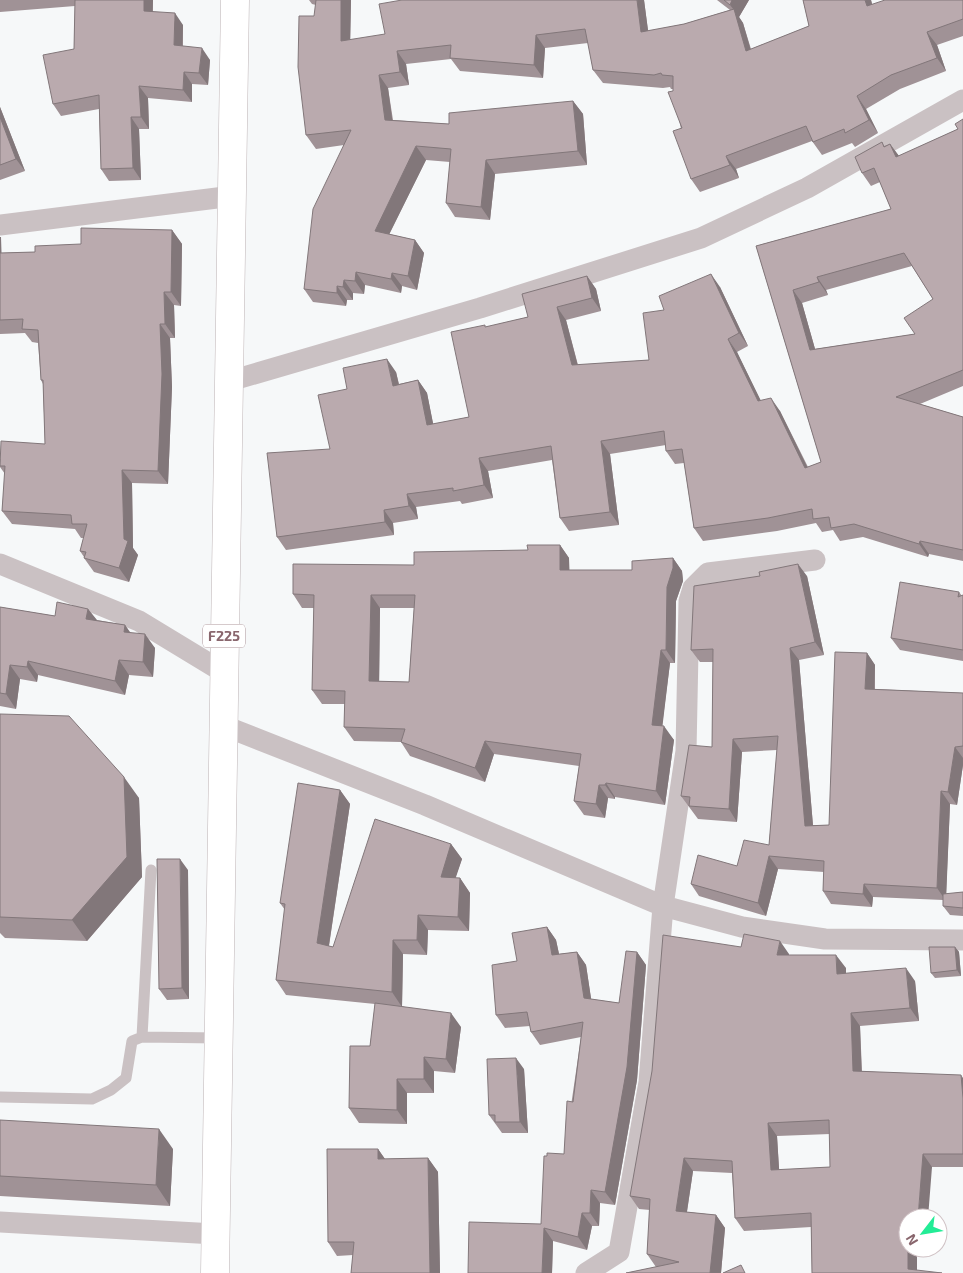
<svg xmlns="http://www.w3.org/2000/svg" width="963" height="1273" viewBox="0 0 963 1273" font-family="'Exo 2',sans-serif">
  <style>
    .lines { fill: none; stroke-linecap: round; stroke-linejoin: round }
    .primary-casing { stroke: #beb4b6; stroke-width: 29 }
    .service { stroke: #cac1c3; stroke-width: 11 }
    .minor { stroke: #cac1c3; stroke-width: 21 }
    .primary { stroke: #fff; stroke-width: 28 }
    .wall { fill: #a09296; fill-rule: evenodd }
    .shaded-wall { fill: #82777a }
    .building { fill: #baaaae; stroke: #82777a; fill-rule: evenodd }
    .labels { text-anchor: middle; stroke-width: 5; stroke-linejoin: round; paint-order: stroke }
    .shield { fill: #fff; stroke: #ac9499; stroke-width: 1 }
    .shield-label { font-size: 14px; font-weight: bold; fill: #89666d }
  </style>
  <rect width="100%" height="100%" fill="#f6f8f9"/>
  <g class="lines">
    <defs>
      <path id="primary" d="M215 1273 235 0"/>
    </defs>
    <!-- primary casing -->
    <use href="#primary" class="primary-casing"/>
    <!-- service -->
    <path class="service" d="M142 1037 151 870
      M0 1097 92 1099 111 1090 126 1078 132 1041 142 1037 218 1038"/>
    <!-- minor -->
    <path class="minor" d="M0 225 233 196
      M230 381 480 308 701 238 807 188 963 100
      M0 564 139 621 223 672
      M222 725 425 805 663 906 742 927 825 939 963 940
      M0 1222 215 1234
      M586 1273 619 1252 649 1082 663 906 686 751 689 601 693 588 708 573 815 560"/>
    <!-- primary -->
    <use href="#primary" class="primary"/>
  </g>
  <!-- wall -->
  <path class="wall" d="M0 0H153V12L183 25V46L210 60 208 85 192 84V102L148 98 149 129H139L141 180 109 181 101 169 99 109 61 116 53 104 74 49 75 6 0 12Z
    M309 0H351L350 40 644 0 648 31 684 24 730 10 717 0H749L739 17 743 23 751 49 809 26 803 0H871L872 4 963 0V36L937 45 946 71 900 89 866 109 878 133 855 147 852 143 822 155 812 141 736 169 739 178 700 192 691 179 673 89H671L670 87 663 88 603 83 593 70 588 43 545 48 543 78 460 71 451 59 406 64 409 85 388 88 393 120 449 124 573 101 583 114 587 165 495 174 490 220 455 217 446 203 450 162 426 160 389 234 415 240 424 253 417 290 402 286 401 293 365 285 364 294 353 293V300H347L346 306 313 302 304 289 344 145 316 149 306 135 316 5 312 4Z
    M0 107 25 171 0 180Z
    M963 119V386L920 404 963 417V561L929 554 928 557 863 537 840 541 833 530 822 532 816 523 777 531 703 541 694 528 684 463 675 464 666 451V445L610 454 619 525 569 531 560 518 552 460 488 471 493 498 462 504 460 501 416 507 418 519 393 523 394 535 286 550 277 537 330 449 347 389 396 372 399 384 418 380 427 393 433 424 469 417 486 327 528 317 587 276 596 289 601 311 566 320 578 365 649 360 664 310 720 287 748 346 737 352 760 400 780 411 808 467 821 462 756 246 891 209 880 182 871 186 862 173 882 142 884 146 890 144 899 156 958 129ZM912 266 933 299 915 334 815 349 802 303 828 295 826 290Z
    M172 230 182 244 181 306 174 305 175 338H170L172 387 168 484 132 483 133 548 138 555 129 582 94 572 84 558V557L80 551 84 538H81L75 529 12 524 2 511 5 474 0 467V459L45 444 43 384 41 380 38 343 32 342 25 333 0 334V237L1 253 35 252Z
    M560 545 569 558V570H632L673 558 682 571 683 581 676 601 675 663H670L662 726 674 740 665 805 615 797V799L608 798 605 818 584 815 574 801 579 766 494 754 485 782 410 756 401 742 354 741 344 727 345 704H322L312 690 314 608H302L293 594 414 565 528 550ZM380 608H414L409 682 379 681Z
    M807 576 824 655 799 660 813 825H829L867 653 875 665V689L963 693V765L957 805 950 804 946 894 963 892V916L950 915 943 906V900L873 897 872 907 831 904 823 891 824 872 778 869 766 916 699 896 691 884 737 866 769 845 777 750 742 752 737 822 698 819 681 796 712 747 713 662H700L691 650Z
    M959 592 962 596 963 595V661L900 650 891 638Z
    M0 607 55 616 88 609 97 620 125 625 130 632 155 648 153 677 129 675 125 695 38 675 37 682 20 679 16 709 0 706Z
    M0 714 139 798 142 877 87 941 5 938 0 933Z
    M340 790 350 804 329 946 333 947 451 844 462 859 455 878H460L470 893 469 931 428 930 427 955 403 954 402 1006 461 1027 455 1073 434 1071V1093H407V1124L359 1123 349 1108 370 1046 375 1004 286 995 276 980 285 910 280 903Z
    M188 870 189 999 167 1000 159 989Z
    M547 927 556 940 559 954 577 952 586 965 591 999 619 1003 637 952 646 965 637 1080 615 1205 600 1203 599 1226H592L587 1250 553 1241 552 1273H468L541 1224 564 1154 581 1037 540 1045 531 1032 530 1026 505 1028 496 1015 517 961Z
    M741 947 789 954V955L846 968V974L915 981 919 1021 860 1026 862 1071 963 1078V1167H932L908 1218V1248H917V1270L812 1273 811 1227 744 1231 735 1218 732 1173 693 1171 687 1212 716 1215 725 1228 721 1273H626L656 1267 647 1254 650 1210 639 1209 630 1196ZM830 1134V1167L779 1170 777 1136Z
    M955 947 959 952 961 976 935 978 931 973Z
    M524 1069 528 1133H502L489 1115Z
    M0 1120 173 1149 170 1206 0 1196Z
    M378 1149 385 1159 428 1158 438 1172 440 1273H351L353 1255 337 1256 328 1242Z"/>
  <!-- shaded-wall -->
  <path class="shaded-wall" d="M144 0H153L152 23 144 11Z
    M341 0H351L350 54 341 41Z
    M637 0H644L650 45 641 32Z
    M732 0H749L739 17 743 23 755 65 746 51 734 10 730 5Z
    M865 0H871L876 20 867 6Z
    M175 13 183 25 182 57 174 45Z
    M927 32 937 45 946 71 937 58Z
    M536 35 545 48 543 78 534 65Z
    M202 48 210 60 208 85 199 73Z
    M397 51 406 64 409 85 400 72Z
    M184 72 192 84V102L183 90Z
    M379 75 388 88 394 133 385 120Z
    M139 86 148 98 149 129 141 117Z
    M857 96 866 109 878 133 869 120Z
    M573 101 583 114 587 165 578 151Z
    M0 107 25 171 16 159 0 117Z
    M131 117 139 129 141 180 133 168Z
    M890 144 899 156 896 157Z
    M416 146 426 160 384 245 375 231Z
    M726 156 736 169 739 178 730 165Z
    M486 160 495 174 490 220 481 207Z
    M172 230 182 244 181 306 171 292Z
    M0 237H1L2 267 0 263Z
    M415 240 424 253 417 290 408 276Z
    M356 272 365 285 364 294 355 281Z
    M392 273 402 286 401 293 391 279Z
    M711 274 720 287 748 346 739 333Z
    M587 276 596 289 601 311 592 298Z
    M817 277 826 290 828 295 819 282Z
    M344 280 353 293V300L343 287Z
    M337 286 347 300 346 306 337 293Z
    M793 290 802 303 819 363 810 350Z
    M164 292 174 305 175 338 165 324Z
    M557 307 566 320 581 378 572 365Z
    M160 324 170 338 172 387 168 484 158 471Z
    M728 339 737 352 767 413 758 401Z
    M387 359 396 372 402 399 393 386Z
    M418 380 427 393 436 438 427 425Z
    M771 398 780 411 814 481 805 468Z
    M601 441 610 454 619 525 610 512Z
    M479 458 488 471 493 498 484 485Z
    M122 470 132 483 133 548 138 555 129 582 119 568 124 539Z
    M407 494 416 507 418 519 409 506Z
    M384 510 393 523 394 535 385 522Z
    M920 541 929 554 928 557 919 544Z
    M560 545 569 558 570 584 560 570Z
    M673 558 682 571 683 581 676 601 675 663 666 650 667 587Z
    M798 564 807 576 824 655 815 642Z
    M371 595 380 608 379 694 369 681Z
    M88 609 99 623 86 619Z
    M125 625 135 640 124 632Z
    M145 634 155 648 153 677 143 662Z
    M790 648 799 660 814 838 805 826Z
    M661 650 670 663 661 738 652 725Z
    M867 653 875 665 874 702 865 689Z
    M119 660 129 675 125 695 115 681Z
    M28 661 38 675 37 682 27 667Z
    M10 665 20 679 16 709 6 694Z
    M664 726 674 740 665 805 656 791Z
    M733 739 742 752 737 822 729 809Z
    M485 741 494 754 485 782 475 768Z
    M955 747 963 758V765L957 805 948 792Z
    M124 777 139 798 142 877 87 941 72 920Z
    M606 783 615 797V799L605 785Z
    M599 785 608 798 605 818 596 804Z
    M340 790 350 804 327 958 317 943Z
    M941 791 950 804 946 901 937 888Z
    M451 844 462 859 451 892 441 877Z
    M769 856 778 869 766 916 758 903Z
    M180 859 188 870 189 999 182 988Z
    M460 878 470 893 469 931 458 917Z
    M864 884 873 897 872 907 863 894Z
    M418 915 428 930 427 955 417 940Z
    M547 927 556 940 562 968 552 955Z
    M393 940 403 954 402 1007 392 992Z
    M780 941 789 954 786 968 777 955Z
    M955 947 959 952 961 976 957 970Z
    M577 952 586 965 593 1011 584 998Z
    M637 952 646 965 637 1080 615 1205 605 1192Z
    M836 955 846 968V987L837 974Z
    M906 968 915 981 919 1021 910 1008Z
    M451 1013 461 1027 455 1073 446 1059Z
    M851 1013 860 1026 862 1084 853 1071Z
    M424 1057 434 1071V1093L424 1079Z
    M516 1058 524 1069 528 1133 520 1122Z
    M961 1075 963 1078V1098Z
    M397 1079 407 1093V1124L397 1110Z
    M768 1123 777 1136 780 1183 771 1170Z
    M159 1129 173 1149 170 1206 156 1185Z
    M378 1149 387 1162 378 1159Z
    M923 1154 932 1167 928 1218H918Z
    M428 1158 438 1172 440 1273H430Z
    M684 1158 693 1171 685 1224 676 1211Z
    M591 1190 600 1203 599 1226 590 1213Z
    M582 1213 592 1226 587 1250 578 1237Z
    M716 1215 725 1228 721 1273H710Z
    M544 1228 553 1241 552 1273H542Z
    M908 1248H917V1273L908 1269Z"/>
  <!-- building -->
  <path class="building" d="M75 0H144V11L175 13 174 45 202 48 199 73 184 72 183 90 139 86 141 117H131L133 168 101 169 99 95 53 104 43 55 74 49Z
    M316 0H341V41L385 34 379 4 402 0H637L641 32 684 24 734 9 746 51 809 26 803 0H865L867 6 885 0H963V19L927 32 937 58 891 75 857 96 869 120 845 133 844 129 813 142 806 126 726 156 730 165 691 179 673 131 682 128 668 92 673 91V76L662 75 661 73 654 75 593 70 585 29 536 35 534 65 450 58 451 45 397 51 400 72 379 75 385 120 449 124V113L573 101 578 151 486 160 481 207 446 203 451 149 416 146 375 231 415 240 408 276 392 273 391 279 356 272 355 281 344 280 343 287 337 286V293L304 289 313 209 351 130 306 135 298 67 299 16H314Z
    M724 0H732L730 5Z
    M0 117 16 159 0 165Z
    M963 119V370L896 397 963 417V550L920 541 919 544 854 524 831 528 829 517 813 519 812 509 768 518 694 528 682 449 666 451 664 431 601 441 610 512 560 518 551 446 479 458 484 485 453 491V488L407 494 409 506 384 510 385 522 277 537 267 453 330 449 318 395 347 389 343 368 387 359 393 386 418 380 427 425 469 417 451 332 485 325V327L528 317 522 294 587 276 592 298 557 307 572 365 649 360 643 313 664 310 659 296 711 274 739 333 728 339 758 401 771 398 805 468 821 462 756 246 891 209 874 168 862 173 855 157 882 142 884 147 890 144 896 157 958 129 955 124ZM904 253 933 299 904 318 915 334 810 350 793 290 819 282 817 277Z
    M81 228 172 230 171 292H164L165 324H160L162 374 158 471 122 470 124 539 128 541 119 568 84 558 86 552 80 551 87 524H72L71 515 2 511 5 466H0L1 441 45 444 43 380H41L38 330 22 329 23 319 0 320V253L35 252V246L81 244Z
    M527 545H560V570H632V561L673 558V568L667 587 666 650H661L652 725 664 726 656 791 606 783 605 785H599L596 804 574 801 581 754 485 741 475 768 401 742 405 729 344 727 345 691 312 690 314 595 293 594V564L414 565V552L528 550ZM371 595H415L409 682 369 681Z
    M798 564 815 642 790 648 805 826 829 825 835 652 867 653 865 689 963 693V746L955 747 948 792 941 791 937 888 864 884 863 894 823 891 824 861 769 856 758 903 691 884 698 855 737 866 744 840 769 845 778 736 733 739 729 809 689 806 690 797 681 796 689 745 712 747 713 649 691 650 694 586 760 576 759 572Z
    M900 582 959 592 958 597 963 595V650L891 638Z
    M57 602 88 609 86 619 125 625 124 632 145 634 143 662 119 660 115 681 28 661 27 667 10 665 6 694 0 693V607L55 616Z
    M0 714 69 716 124 777 127 857 72 920 0 917Z
    M298 783 340 790 317 943 333 947 375 819 451 844 441 877 460 878 458 917 418 915 417 940H393L392 992 276 980 285 904 280 903Z
    M157 859H180L182 988 159 989Z
    M963 892V908L943 906V894Z
    M547 927 552 955 577 952 584 998 619 1003 626 951 637 952 627 1067 605 1192 591 1190 590 1213H582L578 1237 544 1228 542 1273H468L469 1222 541 1224 544 1156H547V1153L564 1154 567 1101 573 1102 583 1022 531 1032 527 1012 496 1015 492 965 517 961 512 933Z
    M744 934 780 941 777 955H836L837 974 906 968 910 1008 851 1013 853 1071 961 1075 963 1098V1154H923L918 1218H908V1269L942 1273H812L811 1213 735 1218 732 1161 684 1158 676 1211 716 1215 710 1273H626L679 1262 647 1254 650 1199 630 1196 652 1071 663 935 741 947ZM829 1120 830 1167 771 1170 768 1123Z
    M929 947H955L957 970 931 973Z
    M375 1003 451 1013 446 1059 424 1057V1079H397V1110L349 1108 350 1046H370Z
    M516 1058 520 1122H495V1115H489L487 1059Z
    M0 1120 159 1129 156 1185 0 1176Z
    M327 1149H378V1159L428 1158 430 1273H351L354 1242H328Z
    M741 1265 745 1273H723Z"/>
  <g class="labels">
    <!-- shield labels -->
    <rect class="shield" x="203" y="624.5" width="42" height="23" rx="4"/>
    <g class="shield-label">
      <text x="224" y="641">F225</text>
    </g>
  </g>
  <!-- north arrow -->
  <g transform="translate(923 1233) rotate(239)"><circle r="24" fill="#ffffff" stroke="#d0c2c5"/>
  <path d="M0-4L9 19L0 12L-9 19Z" fill="#23ec96"/>
  <text y="-8" font-size="14" font-weight="bold" text-anchor="middle" fill="#89666d">N</text>
  </g>
</svg>
